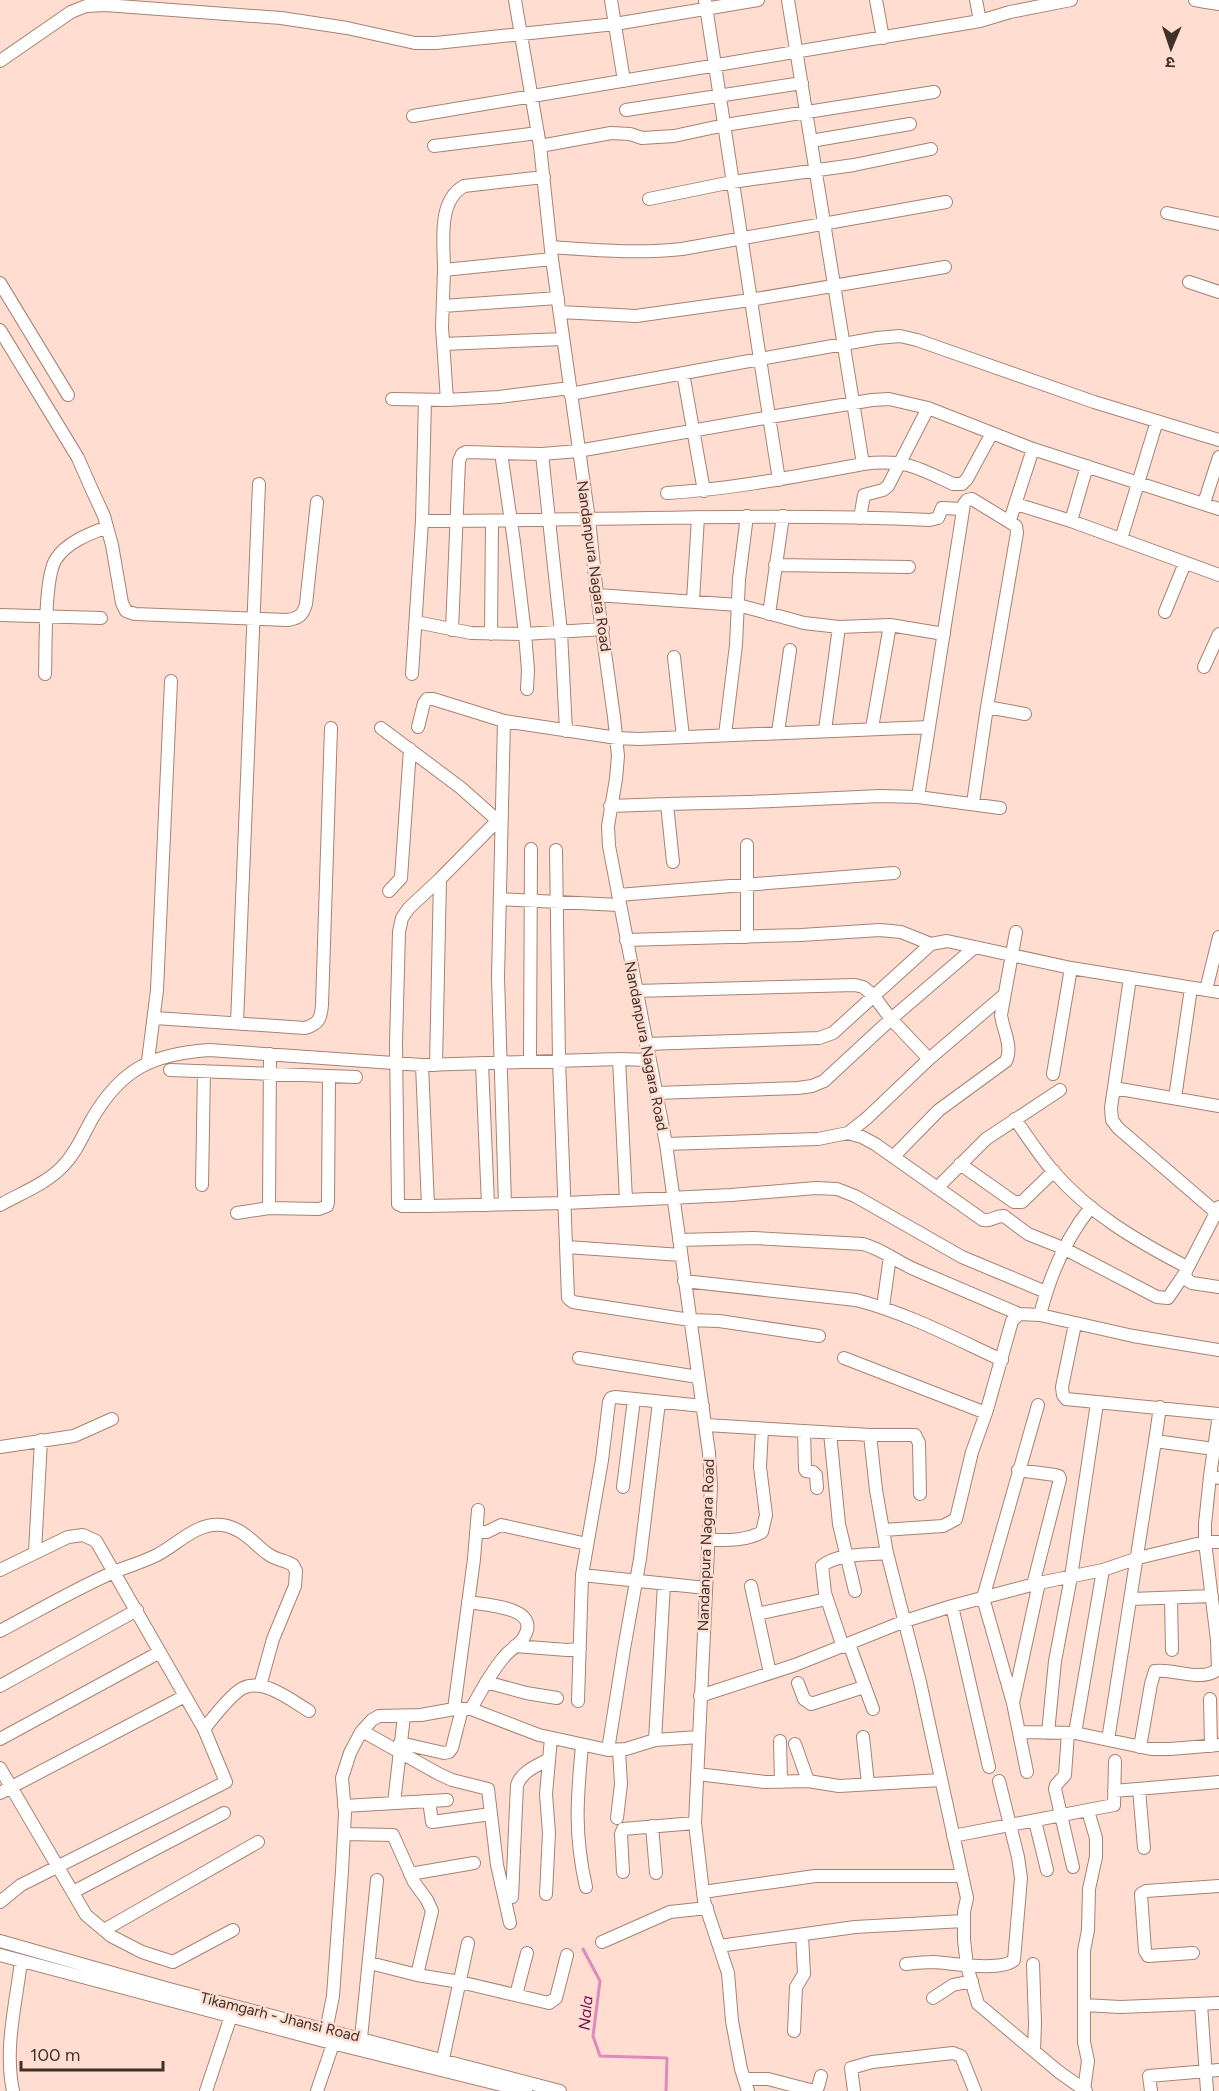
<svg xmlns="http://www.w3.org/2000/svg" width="1219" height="2091" viewBox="0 0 1219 2091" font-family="Figtree,'Noto Sans Devanagari',sans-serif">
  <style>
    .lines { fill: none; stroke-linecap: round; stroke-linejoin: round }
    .stream { stroke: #dc8bbc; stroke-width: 3 }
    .minor-casing { stroke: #a68273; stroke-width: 14 }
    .minor { stroke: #fff; stroke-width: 12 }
    .labels { text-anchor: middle; stroke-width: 5; stroke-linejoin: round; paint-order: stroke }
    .street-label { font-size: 15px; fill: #3f302a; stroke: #ffded1 }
    .water-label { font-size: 16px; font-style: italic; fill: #6f0e54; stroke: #ffded1 }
  </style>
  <rect width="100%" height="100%" fill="#ffded1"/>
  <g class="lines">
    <!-- stream -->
    <path class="stream" d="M583 1949 600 1981 593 2036 600 2056 667 2058 666 2091"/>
    <defs>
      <path id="minor" d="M515 0 540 146 552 259 589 520 597 595 614 717 618 756 616 779 608 826 609 846 666 1144 709 1453 711 1486 695 1823 704 1901 728 1973 732 2021 741 2069 748 2091
        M611 0 624 81
        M876 0 883 38
        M1195 0 1206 2 1207 0
        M1206 2 1219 4
        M980 21 1010 12 1071 0
        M0 61 71 12 86 6 105 5 281 18 347 28 415 43H436L615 24 758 0
        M626 110 802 83
        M413 116 980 21 976 0
        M811 141 910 124
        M434 146 538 133
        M540 146 611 133 630 134 642 138 674 136 725 125 934 92
        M649 199 732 182 854 165 931 149
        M1167 213 1219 224
        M551 247C595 250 638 254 682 249L946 202
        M552 259 444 270 442 327 447 400 499 397 570 388
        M444 270C444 243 437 201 464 186L544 177
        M1189 282 1219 292
        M0 283 68 395
        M443 306 558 298
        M560 312 636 316 750 300 945 267
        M0 330 78 458 92 490 104 516 112 545 122 603 126 611 135 614 288 620C299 618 303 615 306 604L317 502
        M443 344 563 339
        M683 373 704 491
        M570 394 760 359 705 0
        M392 399 447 400
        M992 433 1033 449 1219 509
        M542 454 561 632 566 731
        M779 480 760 359 877 338 900 336 917 340 1094 402 1219 440
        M667 493C734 489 798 476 863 464
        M1204 503 1219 457
        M1016 504 1071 521 1219 575
        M860 518 864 495 883 490 888 486 928 408
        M1010 520 1033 449
        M422 521C591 521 761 512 930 520L938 518 942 508 963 509
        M1071 521 1087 466
        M1121 539 1157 421
        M775 565 909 567
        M597 595 738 605 804 623 839 627 890 625 944 634
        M693 601 698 517
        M1165 612 1185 563
        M769 614 783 516
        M0 615 101 618
        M416 622 471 633 525 634 528 670 527 689
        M603 629 525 634 514 542 501 453 542 454 578 451 770 417 872 400 889 399 928 408 992 433 967 479 962 484H953C916 467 905 459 863 464 837 310 814 155 788 0
        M452 630 459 461 462 454 466 452 501 453
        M491 634 492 521
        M674 657 683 737
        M1204 667 1219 634
        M45 674C46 649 44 577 56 559 67 542 89 534 107 527
        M412 674 422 521 425 400
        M418 727 424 703 427 699H433L504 721
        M381 728 461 788 497 820
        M872 728 890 625
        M825 730 839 627
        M778 732 790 650
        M725 735 736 645 739 579 747 516
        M918 797 964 504 967 500 972 499 1016 526 1017 533 987 707 1025 714
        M973 803 987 707
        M610 806 667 804
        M556 850 559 1060 568 1298 573 1302 579 1303 690 1320 719 1321 819 1336
        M673 862 667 804 749 802 880 796 918 797 1000 808
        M440 879 409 908 402 918 399 932 396 1043 398 1204 402 1206H428L566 1203 731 1195 816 1188 837 1189 855 1196 962 1257 1046 1292
        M389 891 401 878 410 749
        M618 895 894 873
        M500 899 619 905
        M747 937V845
        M626 940 801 935 880 930 901 932 931 944
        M1130 978 1111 1108 1112 1120 1118 1128 1219 1215
        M1206 990 1219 937
        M635 991 855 985 863 987 873 995 891 1019 929 1059
        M155 1018 305 1028C319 1024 321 1018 322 1005L331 728
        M237 1023 259 484
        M646 1044 819 1038 833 1033 931 944 947 941 1071 968 1219 992
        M619 1059 626 1200
        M148 1061 157 990 171 681
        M530 1061 531 849
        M482 1064 488 1205
        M422 1065 428 1206
        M436 1065 440 879 502 816
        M170 1070 356 1077
        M1053 1074 1071 968
        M1114 1088 1219 1106
        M657 1093 798 1088 812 1086 824 1081 891 1019 975 947
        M1175 1098 1191 988
        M1015 1119C1027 1136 1039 1155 1053 1171 1090 1214 1137 1241 1187 1267
        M848 1133 867 1118 929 1059 1004 995
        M666 1144 818 1139 848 1133 862 1137 875 1144 983 1220C992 1222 996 1215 1004 1216L1028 1234 1063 1248 1157 1297 1168 1298 1185 1273
        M893 1157 939 1110 1006 1061C1013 1047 1003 1030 1001 1015L1016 932
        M960 1164 1014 1202H1022L1054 1171
        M202 1185 204 1071
        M937 1188 986 1139 1060 1090
        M505 1204 498 977 504 721 617 738 639 739 929 727
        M0 1205C21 1193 46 1184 63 1166 76 1153 83 1135 92 1119 121 1069 152 1054 209 1050L422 1065 619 1059 649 1060
        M1219 1207 1185 1273 1187 1280 1192 1283 1219 1287
        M269 1208 270 1054
        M237 1213 269 1208 319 1209 327 1206 328 1202 329 1076
        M679 1240 754 1238 863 1244C882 1249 897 1262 916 1270L1019 1314
        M567 1247 681 1255
        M684 1281 856 1300C907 1313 954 1338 1002 1360
        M883 1307 890 1256
        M1040 1315C1050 1275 1065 1239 1091 1207
        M1075 1324 1062 1387 1063 1395 1066 1399 1219 1414
        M579 1358 698 1377
        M844 1358 986 1413
        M706 1425 870 1435H915L919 1443 920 1494
        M804 1431 805 1469 806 1471 813 1472 816 1475 817 1488
        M830 1433 839 1524 855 1591
        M870 1435 876 1490 887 1553 920 1682 967 1898 964 1912V1940L967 1966 978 2004 1059 2072 1086 2091
        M1155 1441 1160 1407
        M0 1447 74 1436 112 1419
        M1018 1470 1055 1475 1059 1476 1060 1479 1033 1585
        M1210 1476 1219 1414
        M623 1487 634 1399
        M883 1530 943 1526 956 1519 972 1452 986 1413 1012 1321 1019 1314 1040 1315 1133 1336 1219 1350
        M476 1532H487L501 1525 587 1544
        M709 1540C726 1540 747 1541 762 1532L766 1515 760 1467 762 1429
        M35 1552 41 1440
        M0 1570 68 1537 83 1535 96 1541 204 1729 226 1782 21 1885 0 1902
        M582 1575 706 1588
        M751 1586 770 1673
        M1171 1598 1172 1650
        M1131 1599 1212 1596
        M468 1602C486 1605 542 1607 524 1637 520 1645 510 1649 504 1657 491 1672 481 1691 471 1709
        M952 1606 989 1767
        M757 1614 827 1599
        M0 1631C38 1611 75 1589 114 1572 129 1566 143 1562 157 1555 178 1544 197 1522 222 1525 243 1528 253 1543 268 1554 276 1560 285 1560 293 1565L296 1571 295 1586 273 1639 260 1686
        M849 1644 873 1709
        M515 1646 567 1650 580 1649
        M843 1647 825 1593 822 1566C837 1553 868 1555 887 1553
        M486 1682 526 1693 557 1698
        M798 1683 804 1699 811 1704 864 1687
        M0 1686 137 1610
        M700 1696 795 1665 905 1621 952 1606 1039 1583 1103 1570 1138 1558 1205 1542H1219
        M1210 1699 1211 1746
        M578 1701 582 1575 602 1460 609 1402 611 1398 615 1397 703 1406
        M1013 1703 983 1598 1038 1405
        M454 1709H471L539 1735 608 1750 626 1749 655 1740 699 1737
        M204 1729C213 1718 231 1694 243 1688 264 1678 292 1701 309 1711
        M362 1731 439 1774 452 1780 488 1789 497 1865 510 1923
        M1019 1732 1075 1733 1151 1749H1170L1219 1745
        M1048 1733 1055 1661 1071 1577 1097 1403
        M1068 1733 1065 1775 1056 1785 1055 1789 1073 1867
        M1075 1733 1103 1570
        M863 1737 868 1784
        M0 1739 160 1652
        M655 1740 664 1584
        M1108 1740 1155 1441 1214 1449
        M780 1741 781 1782
        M400 1743 444 1753 449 1752 452 1748 462 1709
        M795 1744 808 1781
        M582 1745C577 1799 574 1834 586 1887
        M1140 1747 1151 1684 1155 1671C1174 1668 1202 1683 1218 1669L1217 1640 1205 1542V1524L1210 1476 1219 1478
        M608 1750 624 1649 640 1559 659 1402
        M0 1768 86 1915 111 1936 142 1952 173 1962 233 1930
        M1027 1772 1013 1703 1039 1583
        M697 1774 765 1782 808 1781 839 1786 941 1780
        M1139 1789 1144 1848
        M1114 1791 1219 1782
        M0 1793 185 1696
        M429 1801 432 1822 491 1814
        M394 1803 404 1716
        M344 1806 447 1800
        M617 1818 621 1784 619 1750
        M1035 1821 1047 1870
        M652 1826 656 1873
        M344 1834 393 1835 414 1882 427 1900 432 1911 417 1975 370 1963
        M953 1836 1114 1805 1115 1761
        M623 1872 621 1834 623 1829 695 1823
        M410 1874 474 1863
        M73 1892 224 1813
        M703 1892 815 1876H962
        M546 1894 549 1833 546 1794 551 1738
        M512 1897 517 1785C522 1771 537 1766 549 1759
        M104 1930 258 1842
        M0 1941 169 1989 560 2091
        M602 1942 670 1912 707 1908
        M719 1946 855 1927 964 1921
        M1193 1953 1148 1956 1145 1951 1141 1894 1146 1891 1219 1886
        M0 1955 324 2041 526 2091
        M906 1964C915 1963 925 1962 934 1962 952 1963 1001 1972 1014 1960L1021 1878 1018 1857 999 1781
        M1033 1964 1035 2023 1034 2051
        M417 1975 460 1982 549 2003 556 1998 567 1955
        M516 1995 527 1953
        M933 1998 953 1985 972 1981
        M1201 2004 1207 2091
        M1084 2005 1120 2007 1219 2003
        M794 2031 796 1987 804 1974 802 1935
        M361 2038 377 1880
        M324 2041 333 1996 342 1871 345 1813 342 1778 350 1753 361 1732 372 1720 379 1716 421 1715 454 1709 474 1559 478 1510
        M441 2068 468 1943
        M744 2079H768L814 2091 818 2087 821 2076
        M1084 2090 1088 2061 1084 2042V1951L1088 1930 1089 1889 1096 1857V1838L1088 1811
        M13 2091C4 2048 16 2004 21 1961
        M206 2091 231 2016
        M317 2091 333 2044
        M854 2091 851 2068 872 2062 953 2053 961 2056 975 2091
        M1151 2091 1149 2076 1219 2070"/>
    </defs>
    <!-- minor casing -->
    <use href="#minor" class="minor-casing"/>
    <!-- minor -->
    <use href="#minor" class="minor"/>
  </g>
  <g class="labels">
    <!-- street labels -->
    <g class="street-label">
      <text transform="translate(594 566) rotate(82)" y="5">Nandanpura Nagara Road</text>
      <text transform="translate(646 1046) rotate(79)" y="5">Nandanpura Nagara Road</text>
      <text transform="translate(706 1545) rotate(-88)" y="5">Nandanpura Nagara Road</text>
      <text transform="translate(280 2017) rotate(14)" y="5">Tikamgarh - Jhansi Road</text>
    </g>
    <!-- water labels -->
    <g class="water-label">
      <text transform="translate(585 2013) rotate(-85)" y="6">Nala</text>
    </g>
  </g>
  <!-- north arrow -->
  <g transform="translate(1171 48) rotate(182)" stroke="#ffded1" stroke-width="4.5" paint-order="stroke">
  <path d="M0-4.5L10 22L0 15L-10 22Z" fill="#3f302a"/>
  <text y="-9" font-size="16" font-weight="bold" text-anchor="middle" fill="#3f302a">उ</text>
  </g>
  <!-- scale -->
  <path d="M21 2061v9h142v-9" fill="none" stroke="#3f302a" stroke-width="3"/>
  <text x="30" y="2061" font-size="18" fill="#3f302a" stroke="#ffded1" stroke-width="4.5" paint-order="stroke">100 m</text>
</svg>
